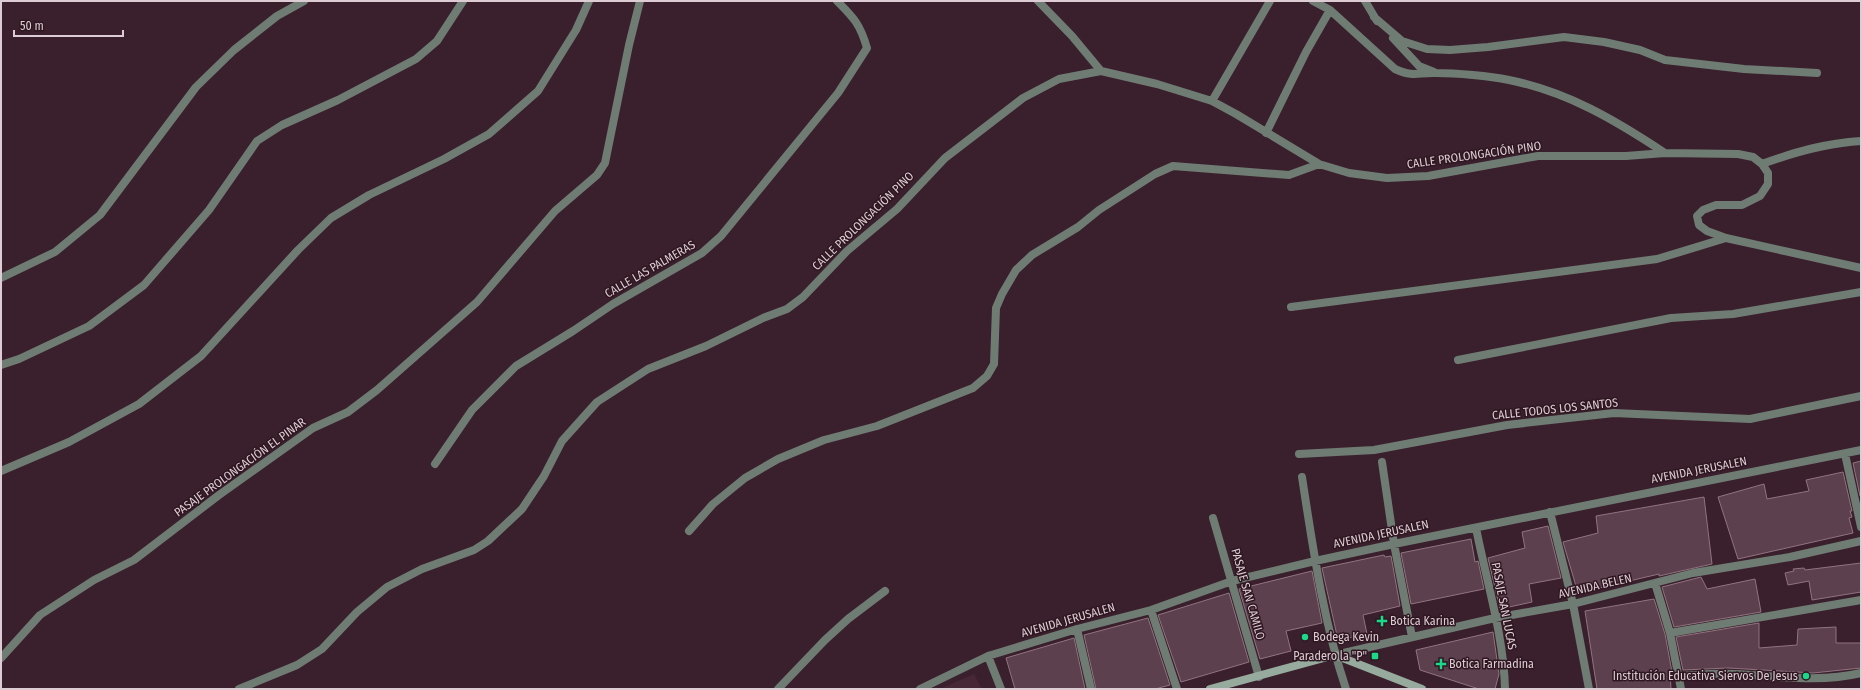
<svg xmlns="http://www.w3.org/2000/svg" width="1862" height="690" viewBox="0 0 1862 690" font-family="'Fira Sans Condensed',sans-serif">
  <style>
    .built { fill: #472736 }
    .building { fill: #5c404d; stroke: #927380 }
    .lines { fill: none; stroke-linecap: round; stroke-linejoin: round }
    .street { stroke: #6f7c74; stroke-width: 8 }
    .secondary { stroke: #96ab9e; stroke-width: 8 }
    .poi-dot { fill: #1ad988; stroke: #2f1722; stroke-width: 1.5 }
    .labels { text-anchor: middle; stroke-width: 3; stroke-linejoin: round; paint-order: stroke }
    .street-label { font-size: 12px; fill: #ddccd3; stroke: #2f1722 }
    .poi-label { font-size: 12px; fill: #ddccd3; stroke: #2f1722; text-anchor: start }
  </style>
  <rect width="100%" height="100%" fill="#3a202c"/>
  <!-- built -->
  <path class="built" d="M974 674 982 689H940Z"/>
  <!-- building -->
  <path class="building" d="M1861 461V496H1860L1853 463Z
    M1843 472 1852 511H1850L1852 517 1849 518 1853 533 1738 559 1718 497 1764 484 1767 499 1809 491 1806 480Z
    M1704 497 1712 564 1659 576V574L1578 593 1563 542 1598 533 1596 516Z
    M1548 526 1561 578 1529 584 1532 602 1500 609 1488 558 1525 548 1522 532Z
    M1471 539 1475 562 1478 561 1484 589 1411 604 1401 553Z
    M1384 555 1385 557 1391 556 1400 606 1363 615 1367 634 1338 640 1322 568Z
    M1861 563V592L1812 600 1809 581 1788 585 1785 573 1794 571 1793 569 1804 568 1805 570Z
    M1312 571 1322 623 1286 631 1291 651 1260 659 1239 589Z
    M1701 577 1707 589 1755 579 1761 612 1674 627 1662 587Z
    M1229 593 1249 662 1181 682 1158 615Z
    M1654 599 1665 634 1672 672H1670L1671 689H1597L1585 611Z
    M1148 618 1170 685 1155 689H1096L1084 635Z
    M1759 623V648L1797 645 1798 629 1836 627V643H1861V668L1813 673 1728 668 1683 670 1676 637Z
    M1493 632 1499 674 1495 689H1479L1420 670 1416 650Z
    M1074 638 1085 689H1015L1006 658Z"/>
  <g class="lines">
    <!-- street -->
    <path class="street" d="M1038 1 1072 36 1101 71
      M1313 1 1330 10 1395 69C1415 78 1418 72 1436 73 1457 73 1489 76 1509 80 1568 92 1615 120 1665 153
      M1365 1 1377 21
      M1374 17 1402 41 1427 49 1450 50 1488 47 1564 37 1604 42 1640 50 1665 60 1744 69 1817 73
      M1393 38 1419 66 1434 72
      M1212 101 1270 1
      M1266 133 1306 52 1330 10
      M1762 164C1795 152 1826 143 1861 141
      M1 278 55 252 100 215 196 87 234 50 277 16 304 1
      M1291 307 1657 259 1726 238
      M1458 360 1671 318 1733 314 1861 292
      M1 365 19 359 89 326 144 285 209 210 257 141 282 125 338 100 416 59 437 41 463 1
      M1299 454 1374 450 1507 425 1614 413 1750 419 1861 396
      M1845 454 1861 527
      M1382 462 1394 544 1412 637
      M435 464 472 410 516 366 573 331 613 304 702 253 721 236 838 93 867 48C860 24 854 18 837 1
      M1 471 69 442 139 404 201 356 298 250 331 218 369 195 444 159 489 134 538 91 576 30 589 1
      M1302 477C1313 548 1323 620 1346 689
      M1550 512 1573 604 1589 689
      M1213 518 1259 677
      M1476 528C1486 579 1504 637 1505 689
      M689 531 713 504 745 478 778 459 824 440 877 426 973 388 987 376 994 364 996 308 1002 294 1016 270 1032 255 1078 227 1099 210 1155 174 1173 166 1289 175 1319 164
      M1655 583 1670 633 1681 689
      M1151 610 1177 689
      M1077 629 1091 689
      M1670 633 1861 600
      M1335 655 1495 618 1573 604 1693 573 1790 557 1861 541
      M988 656 1001 689
      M1 658 40 615 94 580 134 560 219 495 313 428 348 412 377 390 477 302 555 211 597 175 605 163 629 45 640 1
      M1679 676C1697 675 1716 673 1735 674 1777 676 1819 683 1861 673
      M239 689 297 665 322 649 357 612 387 587 422 569 474 550 488 541 522 509 544 476 562 441 597 402 648 369 706 346 763 318 787 309 803 297 847 251 897 209 945 158 1023 98 1059 79 1101 71 1157 84 1212 101 1236 114 1319 164 1349 173 1387 178 1428 176 1538 156H1626L1665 153 1738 154 1753 157 1762 164 1768 173V184L1760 196 1742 205H1716L1703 210 1697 216 1699 225 1707 231 1726 238 1861 268
      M778 689 825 640 848 619 885 591
      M920 689 988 656 1077 629 1151 610 1232 581 1315 561 1394 544 1861 450"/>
    <!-- secondary -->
    <path class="secondary" d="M1210 689 1335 655 1422 689"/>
  </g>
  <!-- markers -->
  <g class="poi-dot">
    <path d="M1380 615h4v4h4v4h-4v4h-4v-4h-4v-4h4z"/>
    <circle cx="1305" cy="637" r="4"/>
    <rect x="1371" y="652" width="8" height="8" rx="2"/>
    <path d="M1439 658h4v4h4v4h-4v4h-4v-4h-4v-4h4z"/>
    <circle cx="1806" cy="676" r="4"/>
  </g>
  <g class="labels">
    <!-- street labels -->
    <g class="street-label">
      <text transform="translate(1474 155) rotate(-8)" y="4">CALLE PROLONGACIÓN PINO</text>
      <text transform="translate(863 221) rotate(-44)" y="4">CALLE PROLONGACIÓN PINO</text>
      <text transform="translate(650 269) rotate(-30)" y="4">CALLE LAS PALMERAS</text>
      <text transform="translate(1555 409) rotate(-6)" y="4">CALLE TODOS LOS SANTOS</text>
      <text transform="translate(240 467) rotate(-36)" y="4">PASAJE PROLONGACIÓN EL PINAR</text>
      <text transform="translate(1699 470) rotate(-11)" y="4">AVENIDA JERUSALEN</text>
      <text transform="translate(1381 534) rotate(-12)" y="4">AVENIDA JERUSALEN</text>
      <text transform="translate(1595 586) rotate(-13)" y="4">AVENIDA BELEN</text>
      <text transform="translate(1248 594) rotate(74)" y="4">PASAJE SAN CAMILO</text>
      <text transform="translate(1504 606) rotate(79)" y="4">PASAJE SAN LUCAS</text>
      <text transform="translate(1068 620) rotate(-16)" y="4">AVENIDA JERUSALEN</text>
    </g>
    <!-- poi labels -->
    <g class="poi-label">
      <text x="1390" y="625">Botica Karina</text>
      <text x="1313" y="641">Bodega Kevin</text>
      <text x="1367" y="660" text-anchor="end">Paradero la "P"</text>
      <text x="1449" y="668">Botica Farmadina</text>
      <text x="1798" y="680" text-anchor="end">Institución Educativa Siervos De Jesus</text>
    </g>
  </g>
  <!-- border -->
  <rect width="1862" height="690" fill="none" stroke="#ddccd3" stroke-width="4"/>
  <!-- scale -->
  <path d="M14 30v6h109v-6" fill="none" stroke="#ddccd3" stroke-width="2"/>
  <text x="20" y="30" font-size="12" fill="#ddccd3" stroke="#2f1722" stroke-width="3" paint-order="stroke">50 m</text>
</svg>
